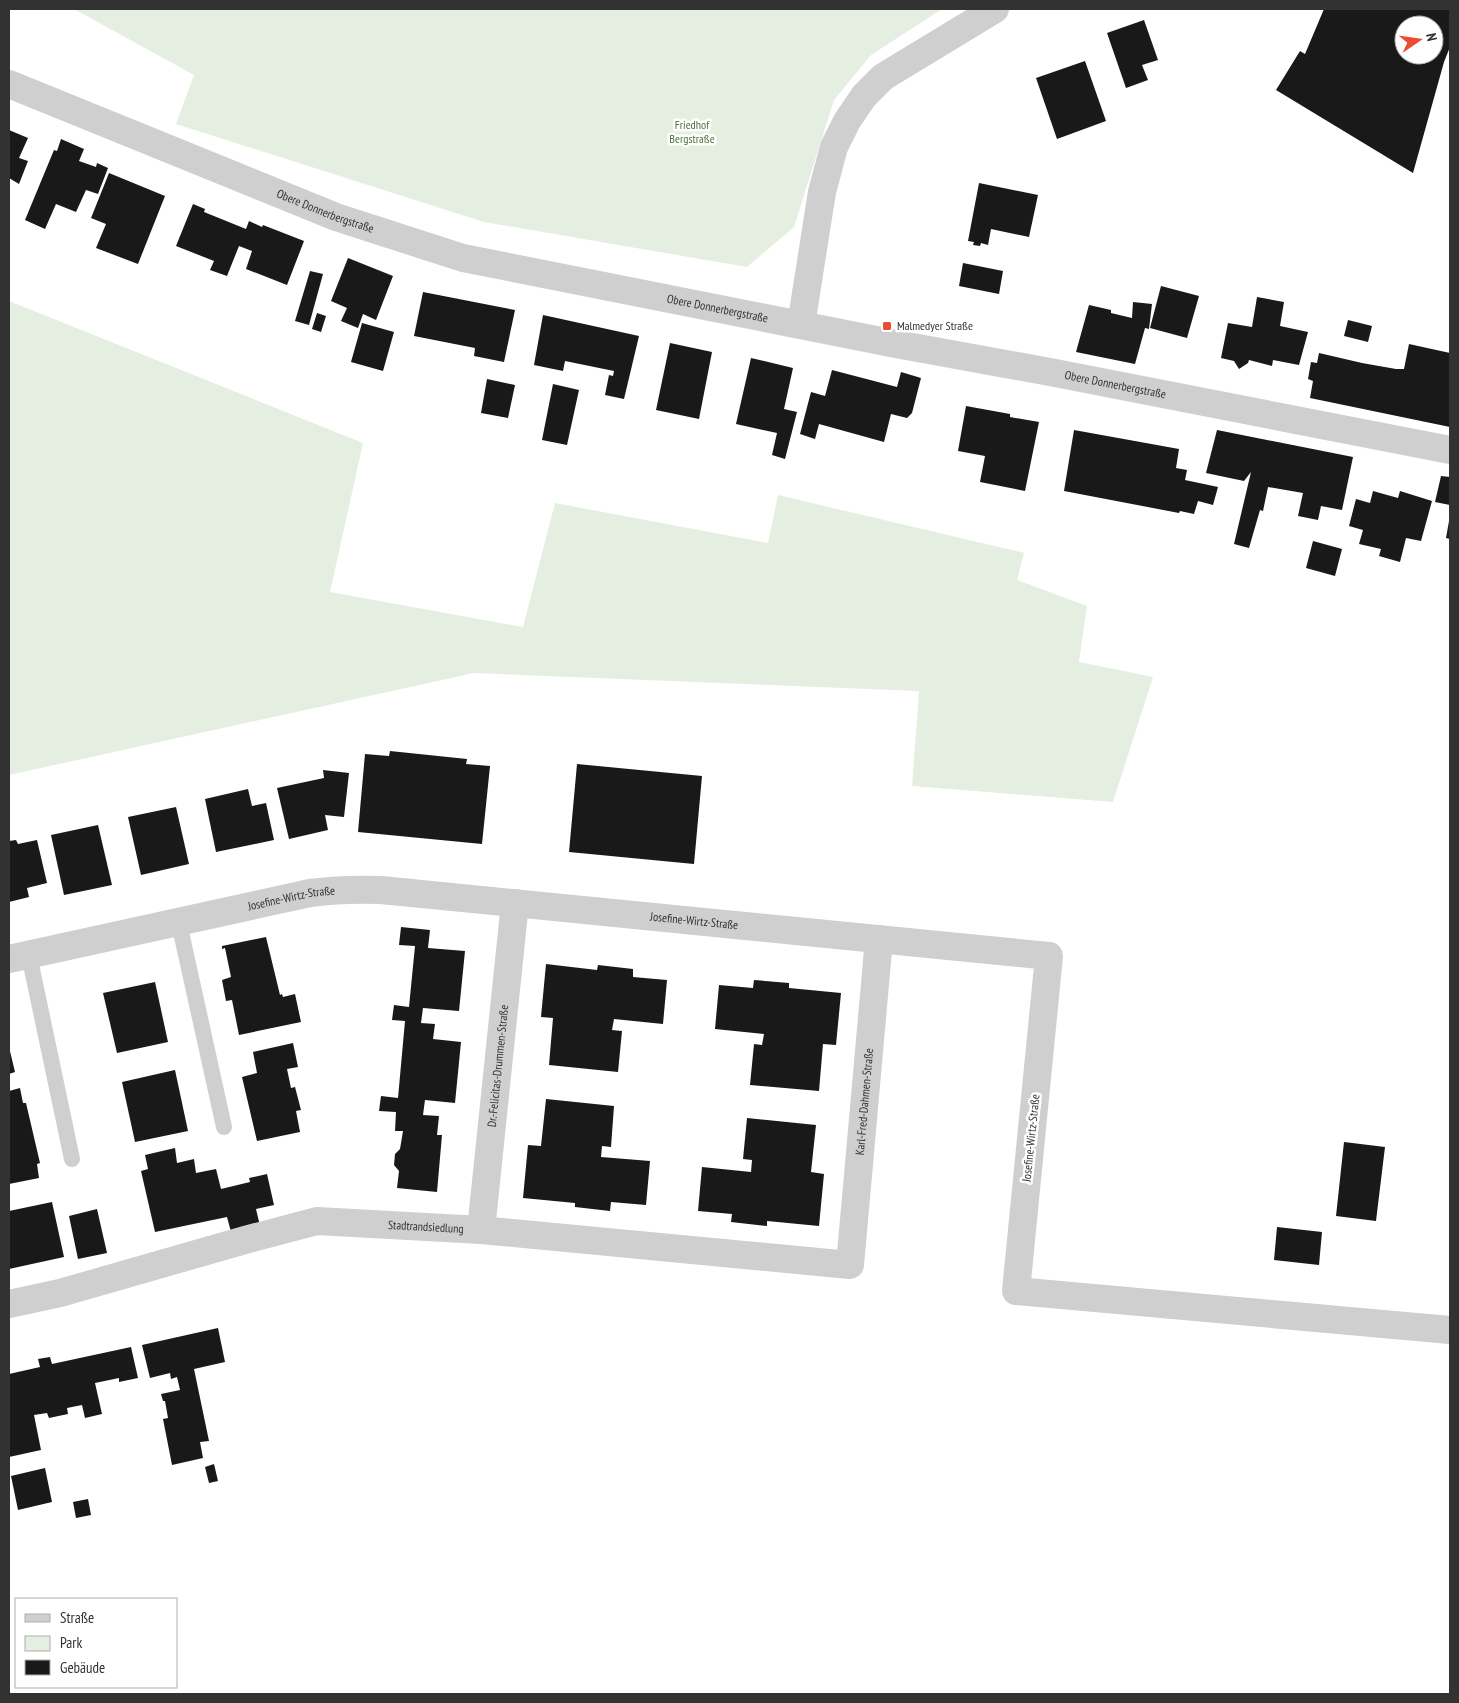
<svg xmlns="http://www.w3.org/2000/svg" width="1459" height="1703" viewBox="0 0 1459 1703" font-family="'PT Sans Narrow',sans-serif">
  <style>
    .green { fill: #e5efe1 }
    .building { fill: #191919; fill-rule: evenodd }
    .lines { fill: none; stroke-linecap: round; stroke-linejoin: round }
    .service { stroke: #cfcfcf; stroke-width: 16 }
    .minor { stroke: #cfcfcf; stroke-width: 28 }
    .poi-dot { fill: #ea4c34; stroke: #fff; stroke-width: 2 }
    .labels { text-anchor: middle; stroke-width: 5; stroke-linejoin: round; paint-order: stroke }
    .park-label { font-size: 12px; fill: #4b703d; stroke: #fff }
    .street-label { font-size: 12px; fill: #323232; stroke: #fff }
    .poi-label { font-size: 12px; fill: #323232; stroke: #fff; text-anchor: start }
  </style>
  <rect width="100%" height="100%" fill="#fff"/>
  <!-- green -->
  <path class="green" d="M74 9H942L871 55 834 100 794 227 747 267 484 222 176 124 194 75Z
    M9 301 363 443 330 592 523 627 555 503 768 543 778 495 1024 553 1017 580 1087 606 1079 662 1153 677 1113 802 912 786 919 691 474 673 9 775Z"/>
  <!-- building -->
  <path class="building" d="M1324 9H1450V47L1444 62 1413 173 1276 90 1300 51 1305 54ZM1404 25H1434V55H1404Z
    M1144 20 1158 60 1142 65 1148 80 1126 88 1107 33Z
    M1085 61 1106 121 1057 139 1036 78Z
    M9 130 28 138 19 158 28 161 19 184 9 178Z
    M61 139 84 149 79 161 96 167 97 163 108 168 98 194 86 190 76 212 56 204 45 229 25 220 54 150 57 151Z
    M109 173 165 196 138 264 96 248 106 224 91 218Z
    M979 183 1038 195 1029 237 991 229 988 245 981 243 980 246 973 245 974 242 968 241Z
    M193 204 205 209 204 212 246 229 249 221 262 227 263 225 304 241 287 285 246 269 252 251 239 246 227 276 210 270 214 261 176 246Z
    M348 258 393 276 376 320 363 314 358 328 341 321 347 308 331 301Z
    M963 263 1003 271 999 294 959 286Z
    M310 271 323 274 309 325 295 321Z
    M1161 286 1199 296 1187 338 1150 328Z
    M423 292 515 310 504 362 474 356 475 348 414 336Z
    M1257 297 1284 302 1280 326 1308 332 1299 365 1273 360 1272 366 1249 360 1248 363 1239 369 1234 361 1221 358 1228 323 1252 327Z
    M1133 302 1152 304 1149 329 1145 328 1135 364 1076 352 1089 305 1111 310V313L1132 318Z
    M317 313 326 316 321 332 312 329Z
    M543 315 639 336 624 399 605 395 609 375 613 376 614 371 565 361 563 371 534 365Z
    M1348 320 1372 326 1368 342 1344 336Z
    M362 323 394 332 383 371 351 362Z
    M670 343 712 352 699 419 656 410Z
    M1409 344 1450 353V427L1310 398 1313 381 1308 379 1311 362 1317 363 1319 353 1362 363 1396 369H1404Z
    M751 358 793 368 784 409 797 412 785 459 772 455 777 433 736 424Z
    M832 370 897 387 901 372 921 378 912 413 907 418 891 414 884 442 819 424 815 439 800 434 811 392 825 396Z
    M487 379 515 385 508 418 481 413Z
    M553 384 579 390 567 445 542 440Z
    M966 406 1010 414V417L1039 422 1025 491 980 482 985 456 958 451Z
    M1074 430 1179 449 1176 468 1187 470 1185 480 1218 487 1213 505 1198 501 1194 514 1180 511 1179 513 1064 491Z
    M1217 430 1353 457 1342 510 1321 506 1318 520 1298 516 1303 493 1268 487 1263 511 1260 510 1249 548 1234 544 1251 472 1244 481 1206 473Z
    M1441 476 1450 477V505L1435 502Z
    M1373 491 1398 498 1400 491 1432 501 1421 541 1406 538 1400 562 1379 556 1381 549 1359 544 1363 530 1349 526 1356 499 1370 503Z
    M1449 521H1450V539L1446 538Z
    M1313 541 1342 549 1335 576 1306 568Z
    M390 751 467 759 466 764 490 766 482 844 358 832 365 754 389 756Z
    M577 764 702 776 694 864 569 852Z
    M323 770 349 773 344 817 325 815 328 830 289 839 277 788 324 778Z
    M248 789 252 806 266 803 274 840 216 852 205 799Z
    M176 807 189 864 141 875 128 817Z
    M98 825 112 885 64 895 51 835Z
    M16 840 18 844 37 840 47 883 27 888 29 897 9 902V841Z
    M401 927 430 930 428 948 465 951 459 1011 423 1008 421 1023 435 1024 433 1039 461 1042 455 1103 425 1100 423 1115 439 1116 437 1135H442L437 1192 397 1188 399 1171 394 1165 395 1154 400 1149 403 1131H395L396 1112 379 1111 381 1096 398 1098 405 1021 392 1020 394 1005 409 1007 415 946 399 945Z
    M266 937 280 995 282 994 283 997 295 994 301 1022 239 1035 232 1000 226 1001 222 980 231 977 225 948 222 949V946Z
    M546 964 597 970 598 965 633 969V977L667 980 663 1024 614 1019 612 1030 622 1031 618 1072 549 1065 553 1018 541 1017Z
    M754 980 789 983V988L841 993 836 1045 823 1044 819 1091 750 1085 754 1044 762 1045 764 1034 715 1029 719 985 753 988Z
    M155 982 168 1042 117 1053 103 993Z
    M293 1043 298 1067 287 1069 291 1088 295 1087 301 1110 296 1111 300 1132 257 1141 242 1077 257 1073 253 1052Z
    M9 1047 15 1072 9 1074Z
    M175 1070 188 1131 135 1142 122 1082Z
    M20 1088 23 1103H26L40 1163 37 1164 39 1178 9 1184V1091Z
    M546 1099 614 1106 611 1147 602 1146 601 1157 650 1161 646 1205 611 1202 610 1211 575 1207V1203L523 1198 528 1145 541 1146Z
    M747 1118 816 1125 811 1172 824 1174 819 1226 767 1221V1226L731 1222 732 1214 698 1211 702 1167 751 1172 752 1160 743 1159Z
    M1344 1142 1385 1147 1376 1221 1336 1216Z
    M175 1148 177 1163 194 1159 196 1173 216 1169 221 1189 250 1182 249 1178 267 1174 274 1205 256 1209 260 1226 231 1232 227 1217 155 1232 141 1171 148 1169 145 1155Z
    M52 1202 64 1257 9 1269V1211Z
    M97 1209 107 1253 78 1259 69 1216Z
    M1277 1227 1322 1232 1319 1265 1274 1260Z
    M218 1328 225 1362 194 1369 209 1441 200 1442 203 1458 172 1465 163 1419 168 1418 165 1401H163L161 1394 180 1390 177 1377 171 1379 170 1373 150 1378 142 1345Z
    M131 1347 138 1378 119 1382V1378L95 1383 102 1414 85 1418 82 1405 67 1408 68 1414 49 1418 47 1413 34 1415 41 1450 9 1457V1374L40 1367 38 1359 50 1357 52 1364Z
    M214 1464 218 1481 209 1483 205 1467Z
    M45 1468 52 1502 18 1510 11 1476Z
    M88 1499 91 1515 76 1518 73 1502Z"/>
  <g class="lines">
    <!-- service -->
    <path class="service" d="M179 923 224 1127
      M29 955 72 1159"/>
    <!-- minor -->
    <g class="minor">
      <path id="s1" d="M9 84 336 217 463 258 896 344 1050 372 1450 450"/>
      <path d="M801 325 822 192 834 147 847 121 864 96 883 77 995 9"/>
      <path id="s2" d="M9 959 310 893C333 890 356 889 381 890L1049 956 1016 1291 1450 1330"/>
      <path id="s3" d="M481 1230 515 903"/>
      <path id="s4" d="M9 1304 60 1293 245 1240 317 1221 481 1230 850 1265 879 939"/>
    </g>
  </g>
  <!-- markers -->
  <rect class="poi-dot" x="882" y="321" width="10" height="10" rx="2.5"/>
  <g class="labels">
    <!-- park labels -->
    <g class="park-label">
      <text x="692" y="129">Friedhof<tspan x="692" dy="14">Bergstraße</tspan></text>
    </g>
    <!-- street labels -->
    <g class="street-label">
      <text dy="4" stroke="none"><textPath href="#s1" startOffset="341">Obere Donnerbergstraße</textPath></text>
      <text dy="4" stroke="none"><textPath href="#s1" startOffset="746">Obere Donnerbergstraße</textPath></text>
      <text dy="4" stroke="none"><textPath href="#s1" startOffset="1151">Obere Donnerbergstraße</textPath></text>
      <text dy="4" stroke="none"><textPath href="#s2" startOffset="289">Josefine-Wirtz-Straße</textPath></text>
      <text dy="4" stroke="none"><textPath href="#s2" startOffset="694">Josefine-Wirtz-Straße</textPath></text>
      <text dy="4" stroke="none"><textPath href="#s3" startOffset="165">Dr.-Felicitas-Drummen-Straße</textPath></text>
      <text dy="4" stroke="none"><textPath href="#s4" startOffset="1018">Karl-Fred-Dahmen-Straße</textPath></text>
      <text transform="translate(1031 1138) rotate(-84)" y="4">Josefine-Wirtz-Straße</text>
      <text dy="4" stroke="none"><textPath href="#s4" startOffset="428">Stadtrandsiedlung</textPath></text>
    </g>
    <!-- poi labels -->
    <g class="poi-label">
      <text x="897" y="330">Malmedyer Straße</text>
    </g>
  </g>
  <!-- border -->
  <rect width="1459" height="1703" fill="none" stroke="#323232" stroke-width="20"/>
  <!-- legend -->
  <rect x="15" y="1598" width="162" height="90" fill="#ffffff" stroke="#adadad"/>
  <rect x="25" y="1614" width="25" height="8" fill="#cfcfcf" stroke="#adadad"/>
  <text x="60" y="1623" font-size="15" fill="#323232">Straße</text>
  <rect x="25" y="1636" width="25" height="15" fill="#e5efe1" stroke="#adadad"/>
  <text x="60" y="1648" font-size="15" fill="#323232">Park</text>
  <rect x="25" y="1660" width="25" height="15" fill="#191919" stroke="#adadad"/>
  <text x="60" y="1673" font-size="15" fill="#323232">Gebäude</text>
  <!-- north arrow -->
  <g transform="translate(1419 40) rotate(77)"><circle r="24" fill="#ffffff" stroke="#adadad"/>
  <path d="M0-4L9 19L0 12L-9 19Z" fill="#ea4c34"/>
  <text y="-8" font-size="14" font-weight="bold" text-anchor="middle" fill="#323232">N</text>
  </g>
</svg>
